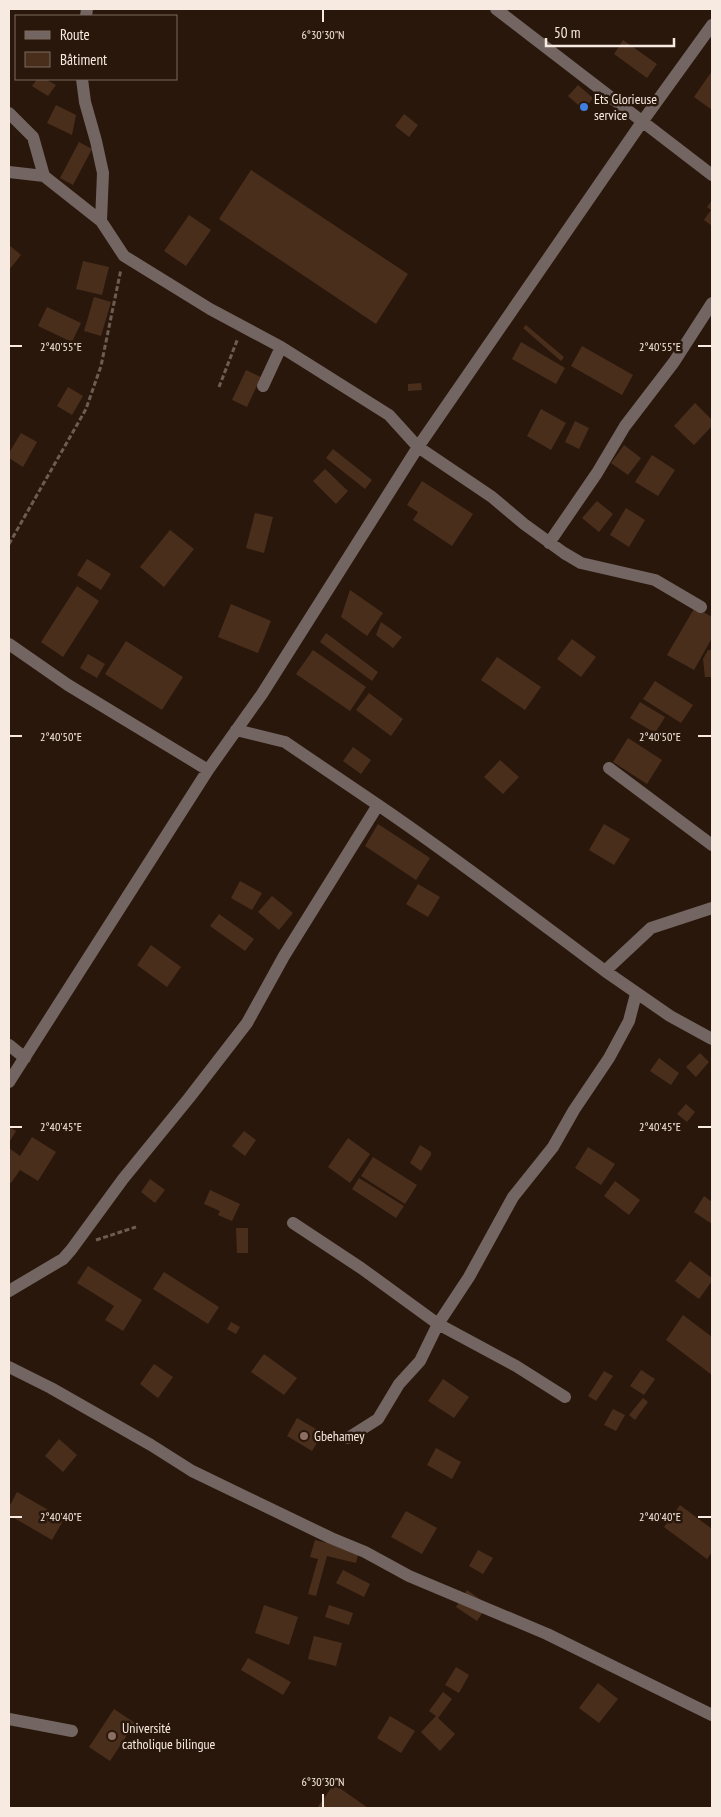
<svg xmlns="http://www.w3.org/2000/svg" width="721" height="1817" viewBox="0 0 721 1817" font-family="'PT Sans Narrow',sans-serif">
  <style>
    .building { fill: #492e1c }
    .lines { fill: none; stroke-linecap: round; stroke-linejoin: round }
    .path { stroke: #6d5c51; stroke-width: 3; stroke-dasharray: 5 2.5; stroke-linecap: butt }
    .minor { stroke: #726562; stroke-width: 12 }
    .ticks { fill: none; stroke: #f7eae1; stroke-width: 2 }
    .shop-dot { fill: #3f7fe0; stroke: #2a170b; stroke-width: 2 }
    .education-dot { fill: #8d6e63; stroke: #2a170b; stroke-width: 2 }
    .labels { text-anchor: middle; stroke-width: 5; stroke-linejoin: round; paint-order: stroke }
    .poi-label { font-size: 14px; fill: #f7eae1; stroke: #2a170b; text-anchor: start }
    .ticks-label { font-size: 12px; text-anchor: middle; fill: #f7eae1; stroke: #2a170b; stroke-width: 5; stroke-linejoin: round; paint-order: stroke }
  </style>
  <rect width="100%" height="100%" fill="#2a170b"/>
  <!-- building -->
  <path class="building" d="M623 40 657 64 647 78 614 54Z
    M712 71V110L694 97Z
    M37 79H45L56 85 48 96 32 86Z
    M578 85 593 98 584 110 568 96Z
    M56 105 76 115 72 135 47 123Z
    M404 114 418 125 409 137 395 126Z
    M79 142 92 149 73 185 60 178Z
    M251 170 408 274 376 324 219 219Z
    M712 200V226L704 220 711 210 707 207Z
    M189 215 211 230 186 266 164 251Z
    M9 245 21 255 9 270Z
    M83 261 109 267 102 295 76 289Z
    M94 297 111 302 101 336 84 331Z
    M47 307 81 323 72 342 38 326Z
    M526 325 564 357 561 361 523 328Z
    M521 342 565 368 556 384 512 359Z
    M582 346 633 375 622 395 571 366Z
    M246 370 261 377 247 407 232 400Z
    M421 383 422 390 408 391V384Z
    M68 387 83 396 72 415 57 406Z
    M695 403 712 420V426L694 445 674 426Z
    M541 409 566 423 551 450 527 436Z
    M575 421 589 428 579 449 565 442Z
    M21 433 37 442 23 467 9 458V453Z
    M624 445 641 458 628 475 611 463Z
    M333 449 372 480 365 489 326 458Z
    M652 455 675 470 658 496 635 482Z
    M325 469 348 491 336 504 313 481Z
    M422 481 473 514 452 546 413 520 418 512 407 505Z
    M597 501 613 514 599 532 582 518Z
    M626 508 645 520 629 547 610 535Z
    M255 513 273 517 264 553 246 548Z
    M170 530 194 549 164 587 140 567Z
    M87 559 111 574 101 590 77 575Z
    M77 586 99 601 63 657 41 642Z
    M350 590 383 613 367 636 341 617Z
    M231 604 271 621 258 653 218 637Z
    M695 607 712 617V638L694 670 667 655Z
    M381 622 402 637 393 648 376 635Z
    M326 633 378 672 372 681 320 642Z
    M572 639 596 657 581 677 557 659Z
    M126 641 183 677 162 710 105 674Z
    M313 650 366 687 350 711 296 674Z
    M708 650H712V677H705L703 659Z
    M88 654 105 664 97 678 80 668Z
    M497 657 541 687 525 710 481 680Z
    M655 681 693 705 681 723 643 699Z
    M369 693 403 719 391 736 356 710Z
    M640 702 665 717 655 733 630 718Z
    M628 738 662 760 647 784 613 762Z
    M353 747 371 760 361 774 343 761Z
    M500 760 519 777 503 794 484 777Z
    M378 824 430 858 416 880 365 846Z
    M604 824 630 839 614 865 589 850Z
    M240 881 262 893 252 910 231 898Z
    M418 884 440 897 428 917 406 904Z
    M272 896 293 913 279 930 258 912Z
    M219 914 254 939 245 951 210 926Z
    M151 945 181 967 167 987 137 965Z
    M700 1053 709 1062 696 1077 686 1067Z
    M659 1058 679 1073 671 1085 650 1071Z
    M686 1104 695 1112 687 1122 677 1114Z
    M9 1127 16 1131 10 1141 9 1140Z
    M244 1131 256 1140 245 1156 232 1146Z
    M32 1137 56 1152 38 1181 20 1170 11 1183 9 1182V1148L20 1156Z
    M348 1138 370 1154 350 1183 328 1167Z
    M420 1145 431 1152V1155L421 1171 410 1163Z
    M588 1147 615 1164 601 1185 575 1168Z
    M373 1157 417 1185 405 1204 361 1176Z
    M359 1178 404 1206 396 1218 352 1189Z
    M150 1179 165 1190 155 1203 141 1192Z
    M615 1181 640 1200 629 1215 604 1196Z
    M210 1190 240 1204 232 1221 218 1215 220 1211 204 1204Z
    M704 1196 712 1202V1224L694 1212Z
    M236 1228H248V1253H237Z
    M690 1261 712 1278V1281L699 1299 675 1281Z
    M88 1266 142 1300 123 1331 105 1320 114 1306 77 1283Z
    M164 1272 219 1307 208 1324 153 1289Z
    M683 1315 712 1337V1375L666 1340Z
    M231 1322 240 1327 236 1334 227 1329Z
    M264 1354 297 1378 284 1395 251 1372Z
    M154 1364 173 1377 158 1398 140 1384Z
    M641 1370 655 1379 644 1395 630 1386Z
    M604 1371 613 1376 596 1401 588 1396Z
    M443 1379 469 1397 454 1418 428 1401Z
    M643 1398 648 1402 635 1420 629 1415Z
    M613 1409 625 1415 616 1431 604 1425Z
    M297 1418 323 1433 312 1451 287 1436Z
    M59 1439 77 1455 63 1472 45 1456Z
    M436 1448 461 1462 452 1479 427 1465Z
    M17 1492 64 1519 52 1540 9 1515V1507Z
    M680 1505 712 1529V1552L707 1559 664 1527Z
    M406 1511 437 1528 422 1554 391 1537Z
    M315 1540 359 1551 356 1563 327 1556 316 1596 308 1594 318 1559 310 1557Z
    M478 1550 493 1558 483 1574 469 1566Z
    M343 1570 370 1584 364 1597 336 1583Z
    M467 1590 488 1605 477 1621 456 1607Z
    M264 1605 298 1617 289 1645 255 1633Z
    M329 1605 353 1613 349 1625 325 1617Z
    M314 1636 342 1643 336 1666 308 1659Z
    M248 1658 291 1682 283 1695 241 1670Z
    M456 1667 469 1675 459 1693 445 1685Z
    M598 1683 618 1699 599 1723 579 1708Z
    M443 1692 452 1699 438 1718 455 1734 440 1751 421 1732 436 1716 429 1711Z
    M114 1709 135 1723 110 1761 89 1747Z
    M390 1716 415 1731 401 1753 377 1738Z
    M334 1784 368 1808H317Z"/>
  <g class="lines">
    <!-- path -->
    <path class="path" d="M219 387 238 338
      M9 544 86 409 101 366 121 269
      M96 1240 136 1227"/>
    <!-- minor -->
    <path class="minor" d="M496 9 712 175
      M86 16 87 9
      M82 79 85 102 96 141 103 173 101 221 124 256 210 309 281 347 389 415 418 447 492 497 524 524 564 553 581 563 655 580 701 607
      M9 113 33 137 44 176
      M9 172 44 176 101 221
      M263 386 281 347
      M549 543 597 473 625 426 674 362 712 303
      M9 644 68 685 208 770
      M236 730 285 742 378 805
      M609 768 712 845
      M605 971 670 1016 712 1039
      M9 1045 25 1058
      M9 1082 208 770 262 694 418 447 642 122 712 25
      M293 1223 361 1268 438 1324 420 1361 399 1384 378 1419 348 1438
      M9 1291 63 1259 71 1250 123 1179 189 1098 247 1023 284 956 378 805C456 858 530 915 605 971L651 928 712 908
      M9 1367 51 1388 151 1445 192 1471 331 1538 365 1552 409 1576 547 1634 712 1715
      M565 1397 516 1366 438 1324 469 1277 513 1197 553 1147 574 1110 609 1058 629 1021 636 994
      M9 1719 72 1731"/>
  </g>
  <!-- ticks -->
  <path class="ticks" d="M323 10V22M10 346H22M698 346H711M10 736H22M698 736H711M10 1127H22M698 1127H711M10 1517H22M698 1517H711M323 1794V1807"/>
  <!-- markers -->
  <circle class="shop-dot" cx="584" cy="107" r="5"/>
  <g class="education-dot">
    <circle cx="304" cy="1436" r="5"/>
    <circle cx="112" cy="1736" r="5"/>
  </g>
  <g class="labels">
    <!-- poi labels -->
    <g class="poi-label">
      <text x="594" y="104">Ets Glorieuse<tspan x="594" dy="16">service</tspan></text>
      <text x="314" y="1441">Gbehamey</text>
      <text x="122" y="1733">Université<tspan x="122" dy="16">catholique bilingue</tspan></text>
    </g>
  </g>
  <g class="ticks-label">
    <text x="323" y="39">6°30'30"N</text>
    <text x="660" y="351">2°40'55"E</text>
    <text x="61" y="351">2°40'55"E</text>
    <text x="660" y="741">2°40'50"E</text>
    <text x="61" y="741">2°40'50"E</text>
    <text x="660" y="1131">2°40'45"E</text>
    <text x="61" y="1131">2°40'45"E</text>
    <text x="61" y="1521">2°40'40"E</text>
    <text x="660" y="1521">2°40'40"E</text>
    <text x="323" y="1786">6°30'30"N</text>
  </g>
  <!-- border -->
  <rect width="721" height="1817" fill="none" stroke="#f7eae1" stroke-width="20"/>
  <!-- legend -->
  <rect x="15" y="15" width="162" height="65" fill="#2a170b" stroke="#7c6b61"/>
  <rect x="25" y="31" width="25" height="8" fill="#726562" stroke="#7c6b61"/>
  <text x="60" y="40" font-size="15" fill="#f7eae1">Route</text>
  <rect x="25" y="52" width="25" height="15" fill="#492e1c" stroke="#7c6b61"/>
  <text x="60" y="65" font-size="15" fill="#f7eae1">Bâtiment</text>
  <!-- scale -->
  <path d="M546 38v8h128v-8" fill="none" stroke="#f7eae1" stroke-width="2.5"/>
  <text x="554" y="38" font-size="15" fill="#f7eae1" stroke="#2a170b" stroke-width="4" paint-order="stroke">50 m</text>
</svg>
